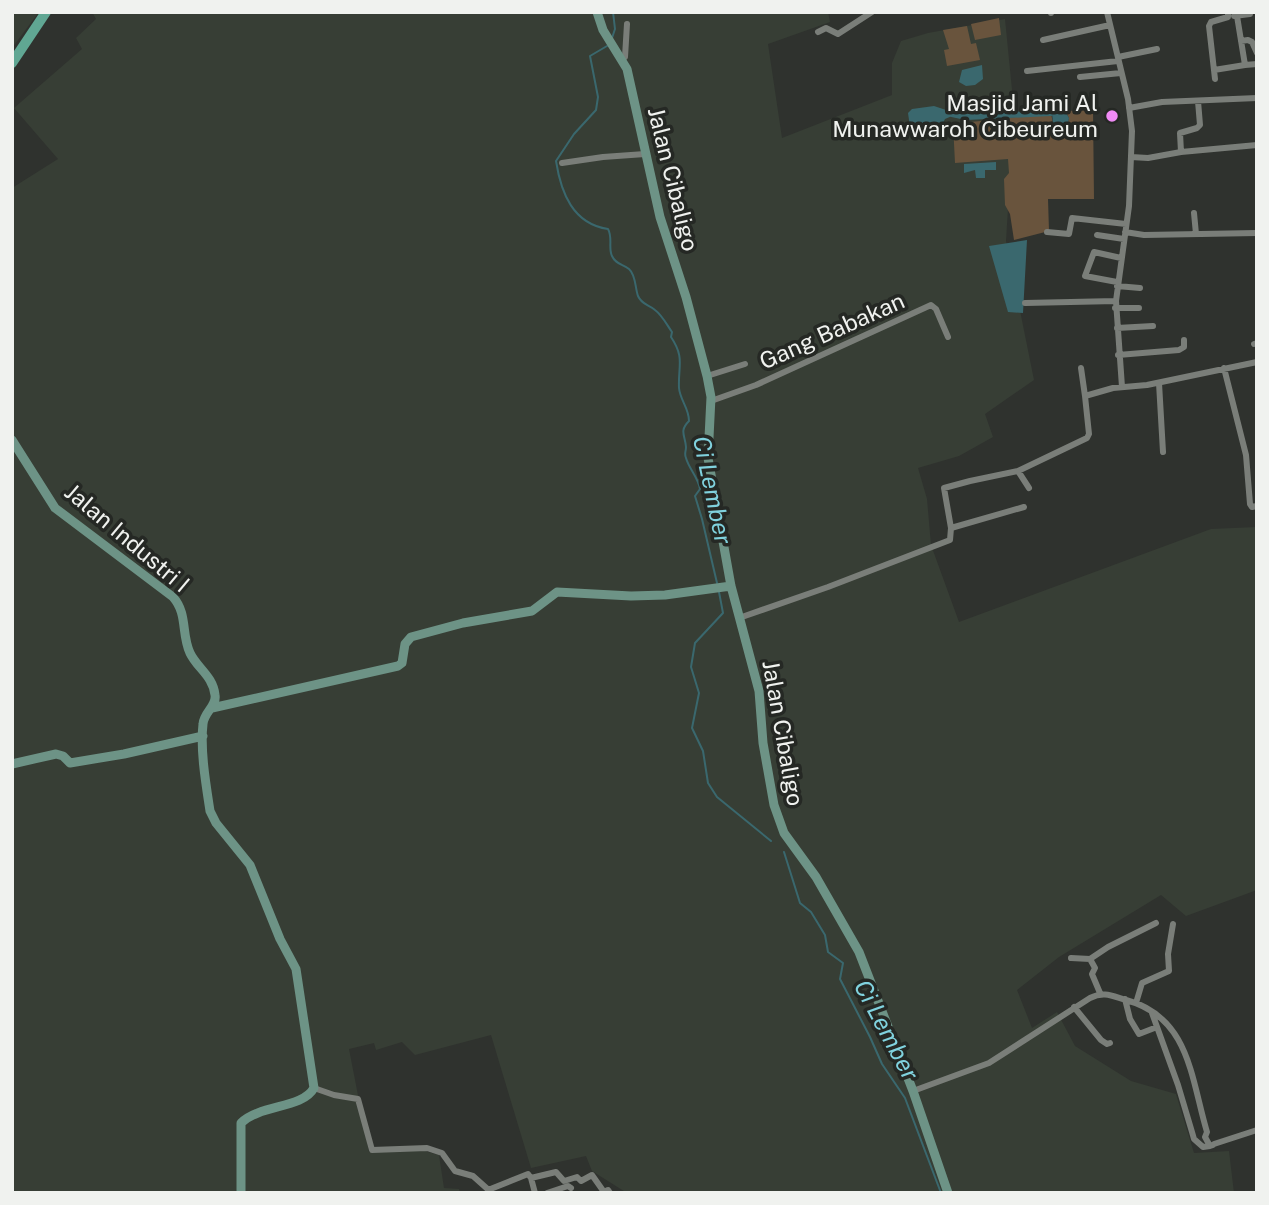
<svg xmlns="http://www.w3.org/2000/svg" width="1269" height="1205" viewBox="0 0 1269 1205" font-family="'Public Sans',sans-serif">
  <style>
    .built { fill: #373e35 }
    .green { fill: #69543d }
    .water { fill: #3a686e }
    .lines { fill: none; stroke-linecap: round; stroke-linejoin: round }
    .stream { stroke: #3a686e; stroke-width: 2 }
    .canal { stroke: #3a686e; stroke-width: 6 }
    .street { stroke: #7a7e79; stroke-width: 6 }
    .secondary { stroke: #6d9386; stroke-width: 9 }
    .primary { stroke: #60a793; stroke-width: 10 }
    .poi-dot { fill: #f08bf5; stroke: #252824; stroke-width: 2.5 }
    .labels { text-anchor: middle; stroke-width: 7; stroke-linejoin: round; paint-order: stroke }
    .poi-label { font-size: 23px; fill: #f0f2ef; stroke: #252824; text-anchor: end }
    .street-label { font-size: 23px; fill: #f0f2ef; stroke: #252824 }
    .water-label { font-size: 24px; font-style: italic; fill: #80d2de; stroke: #252824 }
  </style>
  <rect width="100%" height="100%" fill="#2f322e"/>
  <!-- built -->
  <path class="built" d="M12 12H39L12 48Z
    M92 12H828L830 22 768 44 782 138 892 95V63L901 41 928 33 1005 19 1014 110 1006 241 1034 380 985 414 993 437 959 456 918 468 927 499 931 545 959 622 1211 529 1257 527V890L1186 916 1161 895 1059 957 1017 990 1032 1028 1057 1012 1075 1046 1131 1081 1176 1094 1194 1153 1229 1151 1234 1193H627L592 1171 586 1156 531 1168 491 1035 415 1055 402 1042 376 1050 374 1043 349 1049 369 1152 418 1149 439 1155 444 1188 459 1189 460 1193H12V188L58 159 14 108 82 49 76 38 96 19Z"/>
  <!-- green -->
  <path class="green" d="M999 18 1001 35 975 40 971 24Z
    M967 26 971 44 976 43 980 60 947 66 944 50 949 49 943 30Z
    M1093 110 1094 199H1048L1049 231 1014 240 1010 214 1005 205 1004 179 1009 173 1008 159 955 163 953 124 1051 113 1053 124 1049 132 1065 134 1069 118 1065 111Z"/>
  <!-- water -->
  <path class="water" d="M982 65 983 79 975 85 966 86 959 82 962 70Z
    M934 106 952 112V116L945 119 943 123 910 127 908 113 912 109Z
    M1065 111 1069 118 1066 133 1050 135 1049 132 1053 124 1052 112Z
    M996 162V170H985V178H976L975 170 964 173V164Z
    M1027 240 1023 313 1008 312 989 246Z"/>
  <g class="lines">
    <!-- stream -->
    <path class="stream" d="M612 38 615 29 613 12
      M607 46 590 56 598 97 596 110 574 134 556 161C561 193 573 224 608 229 613 238 608 248 612 256 616 265 623 264 629 269 636 275 635 288 638 296 642 305 648 304 655 310 662 315 667 325 672 332L671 337C685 358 678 365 679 388 680 400 689 408 689 421 679 431 685 435 686 447 686 452 684 453 686 458 689 469 698 477 700 489L695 496 702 519 717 583
      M719 592 723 613 695 643 691 667 699 693 692 728 703 751 708 783 717 797 771 841
      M784 852 800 903 811 912 825 935 828 952 843 963 840 979 870 1037 882 1064 905 1098 941 1193"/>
    <!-- canal -->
    <path class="canal" d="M952 114 966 117 1051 113"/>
    <!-- street -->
    <path class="street" d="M1051 12V13
      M1107 12 1128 99 1132 131 1129 206 1116 301 1122 387
      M1234 16 1250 14
      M818 32 826 28 838 34 872 12
      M1043 40 1110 25
      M1241 41 1248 40 1252 42 1257 53
      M1118 57 1157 49
      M622 59 625 57 627 24
      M1245 65 1257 64
      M1214 70 1245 65 1237 16
      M1027 71 1118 61
      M1080 77 1121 73
      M1215 79 1209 26 1211 22 1228 17V12
      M1129 108 1162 102 1257 98
      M1181 152 1180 133 1197 128 1200 125 1198 101
      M1131 157 1148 158 1181 152 1257 145
      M562 163 603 157 645 154
      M1194 213 1196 234
      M1047 232 1069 234 1072 218 1126 224
      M1125 232 1144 235 1257 233
      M1097 235 1124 239
      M1117 282 1085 276 1094 252 1121 258
      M1117 286 1140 288
      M1025 303 1116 301
      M1115 308H1139
      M1117 328 1153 326
      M1254 344 1257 343
      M1118 355 1179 350 1184 347V340
      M1081 368 1085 396
      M1224 368 1246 455 1250 504 1252 507 1257 506
      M707 376 745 364
      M1159 383 1163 452
      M711 401 756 385 931 305 936 309 948 337
      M1018 471 1029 488
      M951 528 1024 507
      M739 618 828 587 950 540 951 528 944 488 970 481 1018 471 1087 438 1089 434 1085 396 1113 388 1147 385 1257 362
      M1071 958 1090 959 1108 947 1156 923
      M1090 959 1095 968 1092 974 1100 993
      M1125 999 1130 1019 1139 1034 1157 1027
      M1136 1003 1142 983 1169 971 1168 954 1173 924
      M1074 1007 1101 1040 1107 1044 1110 1043
      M1152 1013 1178 1085 1192 1132 1194 1139 1203 1147 1210 1146
      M314 1088 334 1095 358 1099 372 1150 427 1148 442 1153 455 1171 473 1176 492 1193
      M913 1091 989 1063 1090 998C1104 991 1112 996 1126 1000 1190 1017 1191 1079 1207 1132L1205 1137 1210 1146 1213 1145
      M1214 1144 1257 1130
      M531 1178 535 1193
      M488 1190 528 1174 531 1178 556 1172 564 1181 577 1177 581 1181 592 1175 604 1192 608 1190 610 1193
      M547 1193 568 1186 571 1188"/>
    <!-- secondary -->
    <path class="secondary" d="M597 12 603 30 627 69 660 217 686 297 707 376 711 397 708 458 731 586 759 691 763 743 774 805 784 833 816 877 859 952 913 1091 948 1193
      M12 440 55 508 173 597C188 614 181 634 190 653 197 668 213 676 215 695 217 706 204 712 203 724 200 750 206 785 210 811L216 823 250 865 280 939 296 969 314 1088C302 1109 261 1104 241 1123V1193
      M212 708 398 666 402 663 405 644 411 637 463 623 532 611 557 592 631 596 665 595 731 586
      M12 764 56 754 63 756 70 763 124 754 203 736"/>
    <!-- primary -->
    <path class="primary" d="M12 63 46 12"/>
  </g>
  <!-- markers -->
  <circle class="poi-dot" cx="1112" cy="116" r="7"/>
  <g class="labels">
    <!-- poi labels -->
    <g class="poi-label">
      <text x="1098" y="111">Masjid Jami Al<tspan x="1098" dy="26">Munawwaroh Cibeureum</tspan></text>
    </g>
    <!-- street labels -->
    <g class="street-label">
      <text transform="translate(673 179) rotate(76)" y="8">Jalan Cibaligo</text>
      <text transform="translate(832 331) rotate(-24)" y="8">Gang Babakan</text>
      <text transform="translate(127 538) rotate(40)" y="8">Jalan Industri I</text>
      <text transform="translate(783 733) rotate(80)" y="8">Jalan Cibaligo</text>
    </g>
    <!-- water labels -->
    <g class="water-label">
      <text transform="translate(712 490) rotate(78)" y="8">Ci Lember</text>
      <text transform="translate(886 1030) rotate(62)" y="8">Ci Lember</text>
    </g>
  </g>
  <!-- border -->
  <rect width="1269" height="1205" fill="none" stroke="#f0f2ef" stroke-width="28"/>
</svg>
